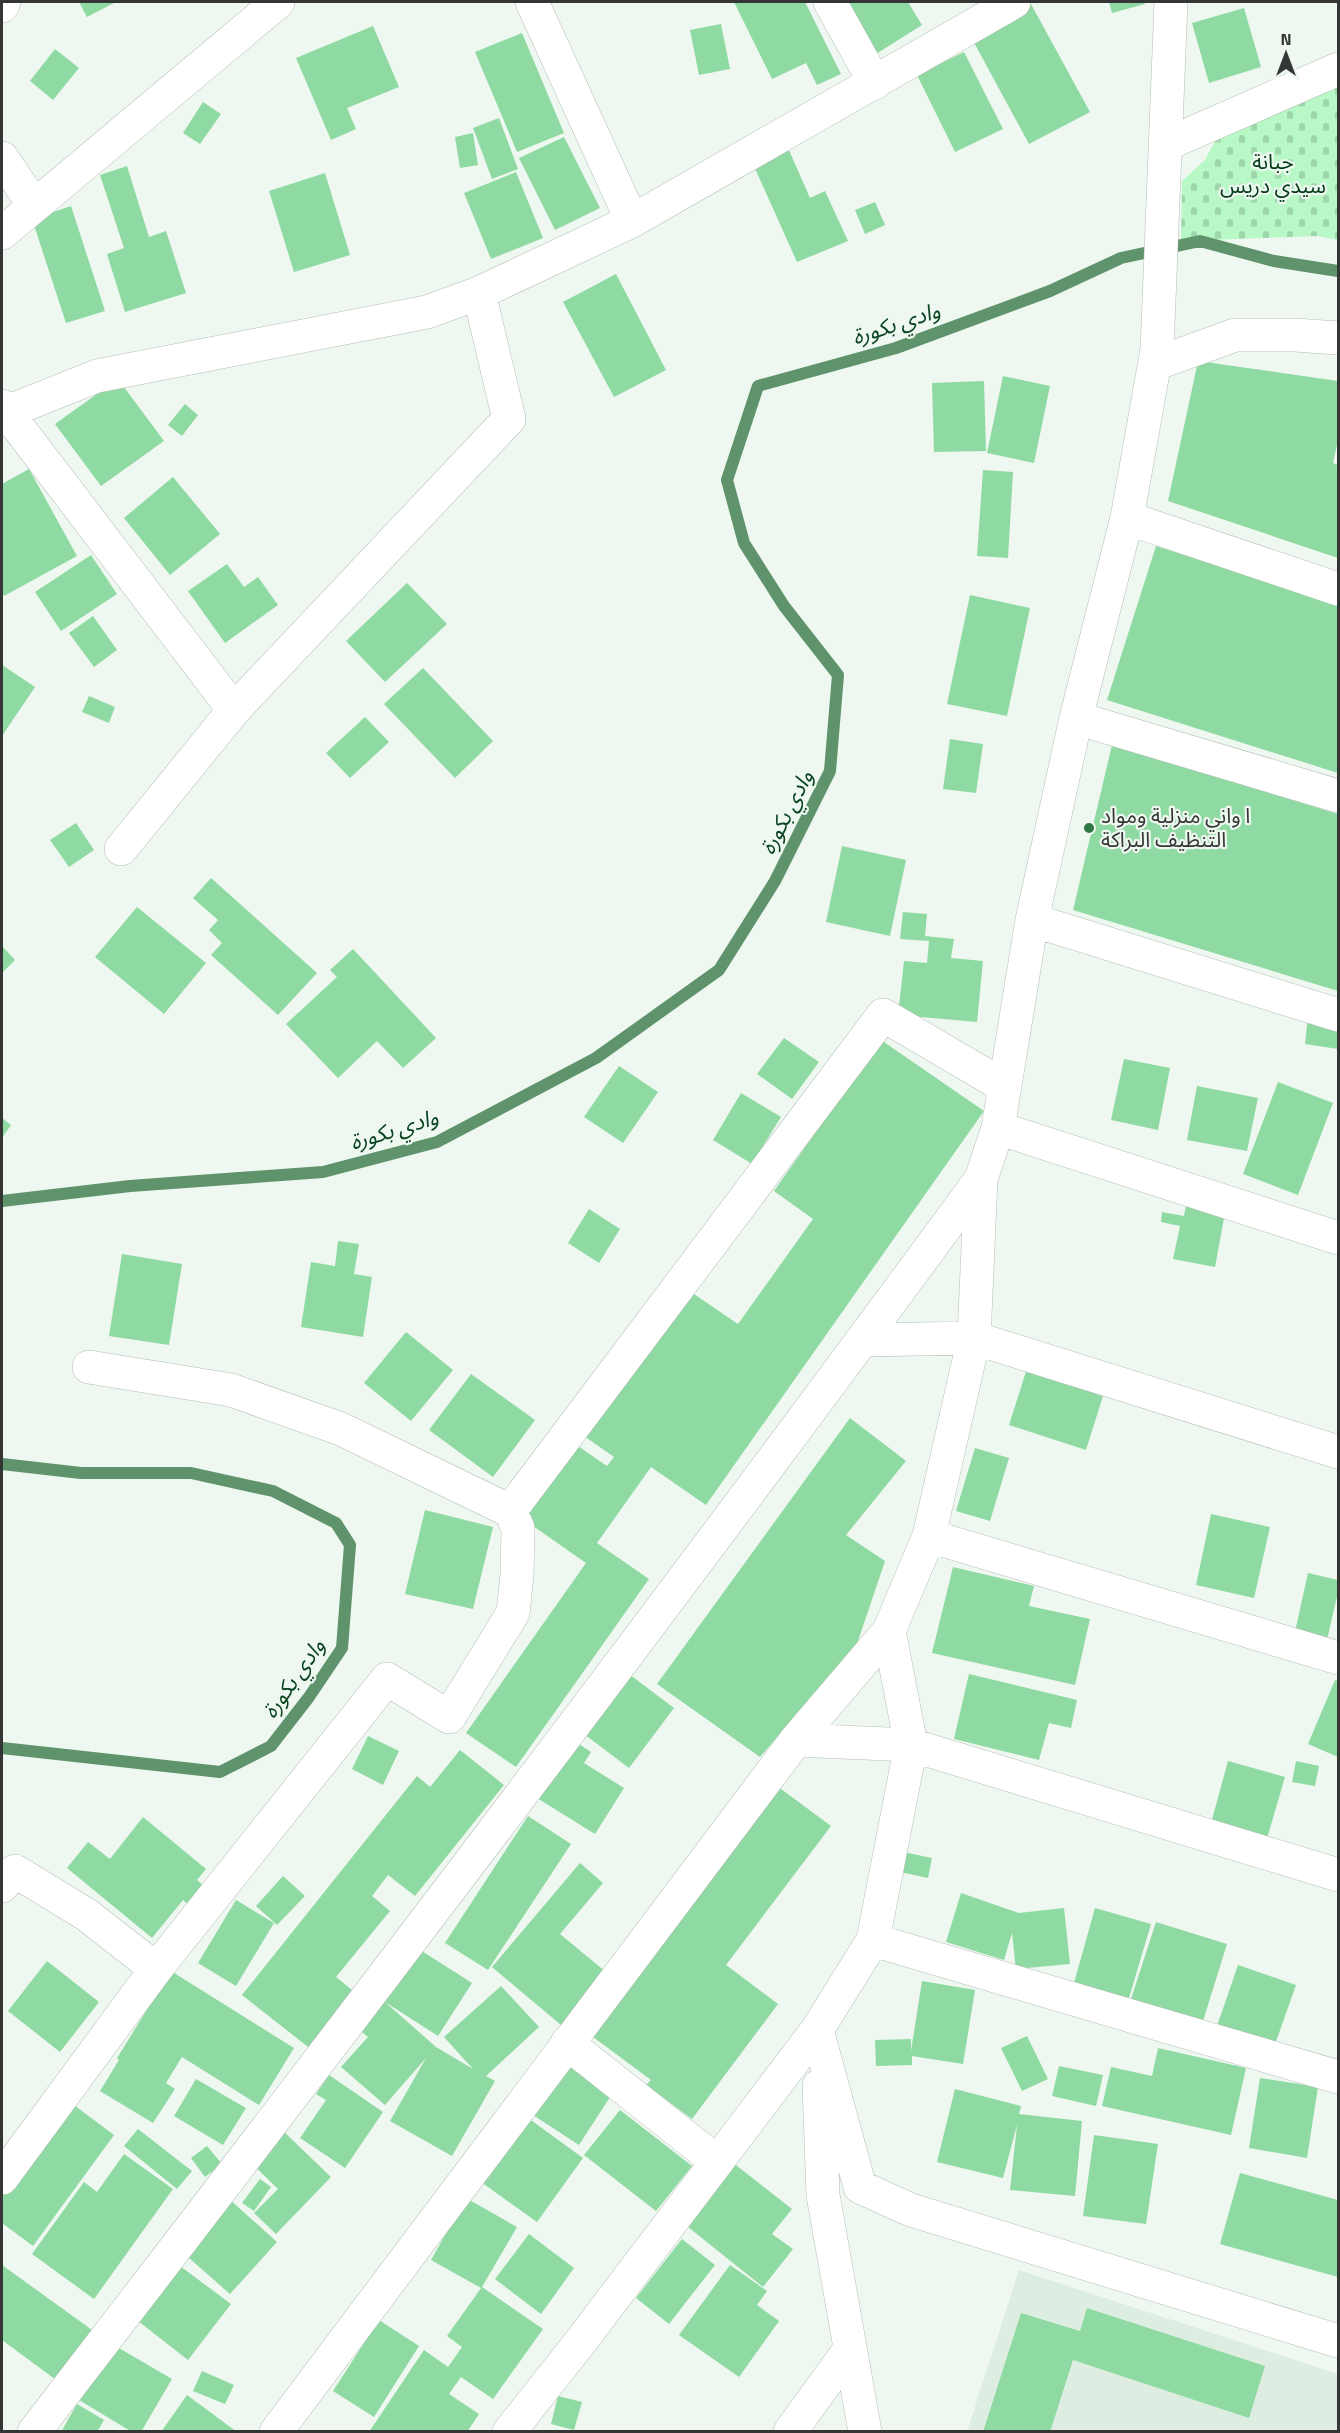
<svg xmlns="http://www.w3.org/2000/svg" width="1340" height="2433" viewBox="0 0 1340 2433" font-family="'Titillium Web','Noto Sans Arabic',sans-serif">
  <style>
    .built { fill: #deede1 }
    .cemetery { fill: url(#cemetery-stones) }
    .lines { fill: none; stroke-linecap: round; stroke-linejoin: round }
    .stream { stroke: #5e936c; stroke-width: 12 }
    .building { fill: #8fdaa2 }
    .minor-casing { stroke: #b6beb7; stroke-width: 34 }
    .minor { stroke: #fff; stroke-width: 33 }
    .poi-dot { fill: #2e7846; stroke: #eef7f0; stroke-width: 2 }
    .labels { text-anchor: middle; stroke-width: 4.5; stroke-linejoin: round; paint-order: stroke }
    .park-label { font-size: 21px; fill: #003a17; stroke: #eef7f0 }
    .poi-label { font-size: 21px; fill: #333634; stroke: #eef7f0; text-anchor: start }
    .water-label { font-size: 22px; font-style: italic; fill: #0a4421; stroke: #eef7f0 }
  </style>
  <defs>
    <pattern id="cemetery-stones" width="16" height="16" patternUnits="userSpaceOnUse" patternTransform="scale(1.5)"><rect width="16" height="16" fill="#b8f8c6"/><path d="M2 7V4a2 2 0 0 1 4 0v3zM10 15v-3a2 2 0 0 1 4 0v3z" fill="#9fd5ab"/></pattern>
  </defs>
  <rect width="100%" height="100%" fill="#eef7f0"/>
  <!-- built -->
  <path class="built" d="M1019 2270 1338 2374V2431L967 2432Z"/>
  <!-- cemetery -->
  <path class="cemetery" d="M1338 81V240L1317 236 1181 241 1182 181 1205 160 1225 123Z"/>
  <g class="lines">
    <!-- stream -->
    <path class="stream" d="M2 1201 130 1186 323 1172 437 1142 596 1058 719 970 775 881 830 771 838 675 784 606 744 543 727 480 758 386 896 348 1050 291 1121 258 1200 241 1274 261 1338 271
      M2 1464 81 1473H191L273 1491 336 1523 350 1545 342 1648 309 1697 271 1746 220 1772 2 1748"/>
  </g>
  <!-- building -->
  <path class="building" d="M79 2H116L87 17Z
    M734 2H805L841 74 817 85 806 63 772 79Z
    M842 2H908L922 25 876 54Z
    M1109 2H1144L1145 4 1112 13Z
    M1031 4 1090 112 1029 144 971 37Z
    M1244 8 1261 67 1209 83 1192 23Z
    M721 24 730 69 699 75 690 30Z
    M373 26 399 87 347 108 356 129 331 140 296 58Z
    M522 33 564 133 517 152 475 52Z
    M55 49 79 68 53 100 30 81Z
    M964 52 1003 129 955 152 917 75Z
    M203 102 221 114 200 144 183 133Z
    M499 118 518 169 492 179 473 128Z
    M473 133 478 165 460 168 455 137Z
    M564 137 600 208 555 230 519 158Z
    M788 148 810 198 825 191 848 241 797 262 753 164Z
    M127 166 149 237 166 231 186 293 125 312 107 254 124 248 100 175Z
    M516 172 543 238 491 259 464 193Z
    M325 173 350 255 294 272 269 191Z
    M875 202 885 225 865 234 855 210Z
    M71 206 105 311 66 323 32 219Z
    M616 274 666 370 614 397 563 302Z
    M1198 361 1338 381V440L1333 463 1338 465V558L1168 501Z
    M1003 376 1050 386 1034 463 987 453Z
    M118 379 164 441 101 486 55 424Z
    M984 381 986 451 934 452 932 383Z
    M185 404 198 415 182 436 168 425Z
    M29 469 77 556 4 596 2 592V484Z
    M983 470 1013 472 1008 558 977 556Z
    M173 477 220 534 170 575 124 518Z
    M1156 546 1338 604V773L1107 700Z
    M91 555 117 594 61 631 35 592Z
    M227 564 244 587 258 577 278 605 225 643 188 591Z
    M407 583 447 624 385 682 346 641Z
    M970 595 1030 608 1007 716 947 704Z
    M93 616 117 650 94 667 69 633Z
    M2 665 35 687 2 736Z
    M423 668 493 741 455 778 384 704Z
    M89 696 115 707 109 723 82 712Z
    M365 717 389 742 350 778 326 753Z
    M950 739 983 744 976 793 943 789Z
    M1112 745 1338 814V991L1073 910Z
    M76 823 94 850 69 867 50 840Z
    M842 846 906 860 890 936 826 922Z
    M211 878 317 973 278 1015 211 955 222 943 209 930 218 920 193 898Z
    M137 907 206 963 164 1014 95 957Z
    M903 912 927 914 925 936 954 939 951 958 983 961 977 1022 898 1015 904 961 927 963 929 941 900 939Z
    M2 946 15 960 2 973Z
    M353 949 436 1038 403 1068 377 1041 338 1078 286 1024 337 977 330 970Z
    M1308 1016 1338 1021V1049L1305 1044Z
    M784 1038 819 1062 792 1099 757 1074Z
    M881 1040 984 1111 706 1505 651 1467 597 1543 649 1579 516 1767 466 1733 586 1563 523 1519 575 1444 607 1466 614 1457 584 1436 688 1290 738 1324 813 1219 774 1191Z
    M1124 1059 1170 1068 1158 1130 1111 1120Z
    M619 1066 658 1092 623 1143 584 1117Z
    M1278 1082 1333 1103 1298 1195 1243 1174Z
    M1197 1086 1258 1098 1247 1151 1187 1140Z
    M741 1093 781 1117 752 1164 713 1140Z
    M2 1118 11 1125 2 1138Z
    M1188 1195 1227 1202 1215 1267 1173 1259 1180 1226 1161 1222 1162 1212 1184 1216Z
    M589 1209 620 1229 599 1263 568 1243Z
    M338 1241 359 1244 354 1274 372 1277 363 1337 301 1327 311 1262 335 1266Z
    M122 1254 182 1264 169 1345 109 1336Z
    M406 1332 453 1370 411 1421 364 1383Z
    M1031 1356 1108 1380 1086 1450 1009 1425Z
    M471 1374 535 1420 493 1477 429 1430Z
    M850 1418 906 1461 846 1535 885 1561 857 1644 760 1757 657 1684Z
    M975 1448 1009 1458 990 1521 956 1511Z
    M425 1510 493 1527 473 1609 405 1594Z
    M1211 1514 1270 1527 1254 1598 1196 1585Z
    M953 1567 1034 1586 1029 1606 1090 1619 1075 1685 932 1653Z
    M1308 1573 1338 1580V1592L1327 1640 1295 1632Z
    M625 1671 674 1708 629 1768 580 1731Z
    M969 1674 1077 1700 1071 1728 1049 1723 1039 1760 954 1739Z
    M1335 1680 1338 1681V1757L1308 1744Z
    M368 1736 399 1751 383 1785 352 1769Z
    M573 1740 591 1752 584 1763 624 1788 595 1834 537 1798Z
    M460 1750 504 1785 415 1896 388 1875 372 1896 390 1911 336 1977 362 1998 317 2054 242 1995 417 1776 430 1787Z
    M1228 1761 1285 1777 1266 1842 1210 1827Z
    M1296 1761 1319 1766 1315 1786 1292 1782Z
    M773 1783 831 1826 726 1965 778 2004 692 2119 646 2085 651 2080 585 2031Z
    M528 1816 571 1844 488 1970 445 1943Z
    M143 1817 206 1869 197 1880 212 1892 196 1912 183 1900 152 1938 67 1868 88 1842 110 1859Z
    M903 1852 932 1858 928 1878 900 1872Z
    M580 1863 603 1883 560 1934 606 1972 561 2025 492 1967Z
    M283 1876 305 1896 277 1925 256 1906Z
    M961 1893 1019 1913 1064 1908 1070 1964 1016 1969 1012 1933 1004 1960 946 1942Z
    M236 1900 274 1923 236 1986 198 1963Z
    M1095 1908 1151 1924 1129 1998 1074 1983Z
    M1156 1922 1227 1944 1203 2021 1131 1999Z
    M417 1948 472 1983 438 2036 385 2002 436 2047 473 2069 444 2037 501 1986 539 2027 486 2076 495 2081 452 2156 390 2121 426 2058 385 2105 341 2067 368 2037 356 2027Z
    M47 1961 99 2002 60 2052 8 2011Z
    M1238 1965 1296 1985 1273 2050 1216 2029Z
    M171 1971 294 2048 259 2105 182 2057 166 2083 175 2089 153 2123 100 2091 119 2060 117 2058Z
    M922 1981 975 1990 963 2064 912 2056V2065L876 2066 875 2040 911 2039V2051Z
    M1027 2036 1048 2079 1022 2091 1001 2048Z
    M1158 2048 1246 2068 1231 2135 1102 2106 1111 2067 1152 2076Z
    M566 2064 612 2094 579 2145 533 2115Z
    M1059 2066 1103 2075 1096 2106 1052 2096Z
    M329 2075 383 2112 345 2168 300 2138 326 2100 316 2094Z
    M1260 2078 1318 2087 1307 2158 1249 2148Z
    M196 2079 246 2108 223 2145 174 2116Z
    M955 2089 1021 2106 1019 2114 1082 2121 1075 2196 1010 2190 1017 2125 1003 2178 937 2162Z
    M70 2102 114 2135 33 2246 2 2223V2196Z
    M620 2110 692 2166 656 2211 584 2155Z
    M528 2118 583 2158 537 2222 481 2182Z
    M138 2129 192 2171 177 2189 124 2146Z
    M281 2129 331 2177 276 2234 254 2213 278 2189 250 2162Z
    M1094 2135 1158 2144 1146 2224 1083 2216Z
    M207 2146 222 2164 205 2177 191 2158Z
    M124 2154 173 2189 94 2299 32 2254 84 2182 97 2192Z
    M732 2162 792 2209 772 2234 793 2249 763 2287 683 2223Z
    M1240 2173 1338 2200V2277L1220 2244Z
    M260 2179 271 2187 254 2211 242 2203Z
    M228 2198 277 2242 230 2294 180 2250Z
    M466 2198 517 2227 482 2287 543 2329 493 2399 461 2377 449 2394 479 2414 467 2432H369L424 2350 448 2367 462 2347 447 2336 481 2288 431 2260Z
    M529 2234 574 2268 541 2314 495 2279Z
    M682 2239 715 2265 669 2324 636 2298Z
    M2 2265 99 2335 63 2385 2 2340Z
    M730 2265 767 2291 757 2305 779 2321 739 2377 679 2335Z
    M180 2266 231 2304 188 2360 138 2321Z
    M1087 2308 1265 2366 1249 2418 1073 2360 1050 2432H983L1021 2313 1080 2331Z
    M379 2320 419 2346 374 2417 333 2391Z
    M112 2344 172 2379 141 2432H132L79 2400Z
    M202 2371 234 2385 225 2404 193 2391Z
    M187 2395 237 2432H161Z
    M558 2396 582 2402 574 2430 551 2424Z
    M77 2404 104 2420 97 2432H61Z"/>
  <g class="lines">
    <defs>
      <path id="minor" d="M532 2 632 221
        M830 2 875 83
        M2 6 4 2
        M1167 144 1338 69
        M2 158 34 205
        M2 233 278 2
        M1155 364 1235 335H1295L1338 338
        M2 406 234 710
        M2 414 97 376 427 312 479 293 632 221 1014 2
        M1127 518 1338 589
        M1076 718 1338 796
        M121 849 234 710 509 419 479 293
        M1032 920 1338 1015
        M998 1128 1338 1238
        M863 1340 974 1338 1338 1452
        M89 1367 231 1390 341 1429 510 1511
        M929 1536 1338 1658
        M796 1740 911 1745 1338 1875
        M2 1886 15 1871 87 1915 156 1969
        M873 1940 1338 2077
        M817 2030 860 2187 911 2210 1338 2341
        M567 2043 716 2161
        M819 2086 823 2195 865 2432
        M2 2178 156 1969 387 1679 449 1717 513 1613 517 1575 518 1528 510 1511 883 1015 1004 1086
        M34 2432C354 2017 671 1601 981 1179
        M276 2432 796 1740 889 1631
        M509 2432 578 2345 817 2030 873 1940 911 1745 889 1631 929 1536 974 1338 981 1179 998 1128 1032 920 1076 718 1127 518 1157 350 1171 2
        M790 2432 850 2349"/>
    </defs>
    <!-- minor casing -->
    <use href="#minor" class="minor-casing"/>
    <!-- minor -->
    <use href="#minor" class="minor"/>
  </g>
  <!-- markers -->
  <circle class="poi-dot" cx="1089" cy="828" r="6"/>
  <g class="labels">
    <!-- park labels -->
    <g class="park-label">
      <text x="1273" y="169">جبانة<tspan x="1273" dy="24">سيدي دريس</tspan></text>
    </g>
    <!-- poi labels -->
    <g class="poi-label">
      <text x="1101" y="823">ا واني منزلية ومواد<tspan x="1101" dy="24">التنظيف البراكة</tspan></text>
    </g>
    <!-- water labels -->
    <g class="water-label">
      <text transform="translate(896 323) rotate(-18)" y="8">وادي بكورة</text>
      <text transform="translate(786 812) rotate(-63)" y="8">وادي بكورة</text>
      <text transform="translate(394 1129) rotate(-17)" y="8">وادي بكورة</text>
      <text transform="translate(293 1678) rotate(-55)" y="8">وادي بكورة</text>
    </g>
  </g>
  <!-- border -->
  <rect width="1340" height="2433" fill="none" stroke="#333634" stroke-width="6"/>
  <!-- north arrow -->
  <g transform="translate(1286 54)" stroke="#eef7f0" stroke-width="4.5" paint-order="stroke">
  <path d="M0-4.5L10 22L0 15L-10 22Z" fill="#333634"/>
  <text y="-9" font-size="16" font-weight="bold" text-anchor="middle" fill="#333634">N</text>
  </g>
</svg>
